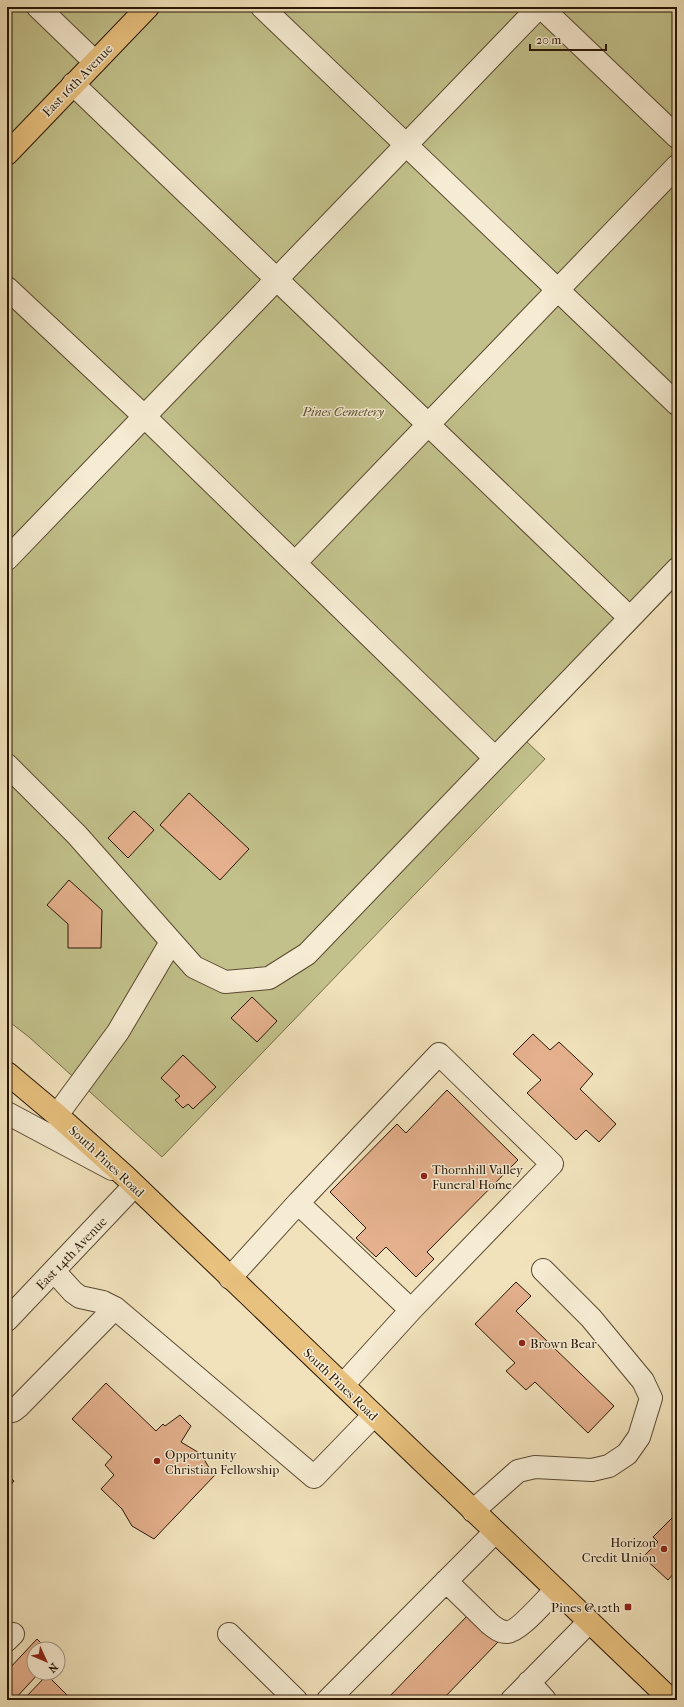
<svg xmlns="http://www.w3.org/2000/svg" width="684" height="1707" viewBox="0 0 684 1707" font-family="'IM FELL French Canon',serif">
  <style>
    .green { fill: #c2c18b; stroke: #756c48 }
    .building { fill: #e4b08d; stroke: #281604 }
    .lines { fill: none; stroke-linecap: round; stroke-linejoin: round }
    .minor-casing { stroke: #5a4932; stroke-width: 24 }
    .major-casing { stroke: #281604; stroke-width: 24 }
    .minor { stroke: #f6ecd3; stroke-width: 22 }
    .major { stroke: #e8c17e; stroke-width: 22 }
    .poi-dot { fill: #8f2418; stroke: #f6ecd3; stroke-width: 1.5 }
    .labels { text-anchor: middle; stroke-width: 3; stroke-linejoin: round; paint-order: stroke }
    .street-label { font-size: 13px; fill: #281604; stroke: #f6ecd3 }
    .park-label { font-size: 13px; font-style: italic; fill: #5e5233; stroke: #f6ecd3 }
    .poi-label { font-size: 13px; fill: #281604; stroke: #f6ecd3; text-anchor: start }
  </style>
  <rect width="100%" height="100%" fill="#f1e2bb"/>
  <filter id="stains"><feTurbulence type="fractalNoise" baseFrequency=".005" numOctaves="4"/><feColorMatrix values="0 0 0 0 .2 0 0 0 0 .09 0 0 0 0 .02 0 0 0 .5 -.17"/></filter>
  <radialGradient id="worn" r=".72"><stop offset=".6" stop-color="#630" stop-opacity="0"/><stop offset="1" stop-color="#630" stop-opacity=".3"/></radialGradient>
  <!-- green -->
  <path class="green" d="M7 7H677V586L527 742 545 759 162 1157 29 1037 7 1020Z"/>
  <!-- building -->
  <path class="building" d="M189 793 249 849 220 880 160 825Z
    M134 811 154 830 128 858 108 838Z
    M69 880 102 910 101 948H68V924L47 905Z
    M252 997 277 1021 257 1042 231 1018Z
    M533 1034 550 1050 559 1042 593 1074 580 1089 616 1124 599 1142 586 1130 576 1140 527 1093 541 1080 513 1054Z
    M183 1055 216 1087 193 1109 188 1104 183 1108 175 1100 180 1096 161 1078Z
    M447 1090 518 1160 427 1252 434 1259 416 1277 386 1247 376 1257 356 1238 366 1228 330 1192 397 1124 406 1133Z
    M516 1282 531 1296 516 1311 614 1406 588 1433 535 1382 526 1390 506 1371 515 1363 475 1324Z
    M106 1383 156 1431 163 1424 165 1426 180 1415 191 1426 181 1442 201 1454 211 1471 215 1475 154 1539 132 1526 122 1509 101 1489 114 1475 105 1465 112 1457 72 1419Z
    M7 1475 14 1481 7 1489Z
    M675 1515 677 1517V1570L668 1580 643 1557 658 1542 653 1537Z
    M470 1613 499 1641 442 1700H386Z
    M37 1639 47 1649H34V1673H39L14 1700H7V1671Z
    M47 1675 72 1700H23Z"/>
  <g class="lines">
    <defs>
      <path id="minor" d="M38 7 95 62
        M262 7 677 404
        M541 7 677 137
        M73 84 630 618
        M7 288 145 417 495 758
        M7 559 539 7
        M295 563 677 166
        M7 765 77 835 194 967 225 982 269 978 307 954 677 569
        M7 1113 112 1169
        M57 1115 118 1032 171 942
        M298 1203 439 1054 552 1164 411 1310
        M54 1271 73 1292 80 1297 103 1302 115 1308 314 1477 374 1415
        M230 1278 298 1203 411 1310 343 1385
        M7 1320 134 1186
        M7 1410 13 1411 18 1407 115 1308
        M473 1511 518 1471 535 1467 592 1470 609 1466 627 1454 639 1437 651 1398 643 1381 591 1318 543 1270
        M446 1581 490 1624C495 1628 500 1632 507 1632 519 1632 546 1599 556 1590
        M229 1634 296 1700
        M7 1640 13 1634
        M529 1682 545 1700
        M328 1700 495 1532
        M512 1700 589 1622"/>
      <path id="major" d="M7 154 148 7
        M7 1073 57 1115 125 1176 671 1700"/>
    </defs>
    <!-- minor casing -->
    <use href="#minor" class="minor-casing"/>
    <!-- major casing -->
    <use href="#major" class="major-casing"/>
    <!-- minor -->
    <use href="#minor" class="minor"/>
    <!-- major -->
    <use href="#major" class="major"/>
  </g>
  <!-- markers -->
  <g class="poi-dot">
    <circle cx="424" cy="1176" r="4"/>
    <circle cx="522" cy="1343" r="4"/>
    <circle cx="157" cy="1461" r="4"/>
    <circle cx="664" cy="1549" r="4"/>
    <rect x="624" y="1603" width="8" height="8" rx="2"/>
  </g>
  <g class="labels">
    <!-- street labels -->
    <g class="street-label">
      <text transform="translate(77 80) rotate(-46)" y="5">East 16th Avenue</text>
      <text transform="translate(107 1161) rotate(43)" y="5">South Pines Road</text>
      <text transform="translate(71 1253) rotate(-46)" y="5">East 14th Avenue</text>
      <text transform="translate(341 1384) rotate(44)" y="5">South Pines Road</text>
    </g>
    <!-- park labels -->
    <g class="park-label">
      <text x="343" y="416">Pines Cemetery</text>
    </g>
    <!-- poi labels -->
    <g class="poi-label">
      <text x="432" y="1174">Thornhill Valley<tspan x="432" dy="15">Funeral Home</tspan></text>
      <text x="530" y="1348">Brown Bear</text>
      <text x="165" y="1459">Opportunity<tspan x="165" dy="15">Christian Fellowship</tspan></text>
      <text x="656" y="1547" text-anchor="end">Horizon<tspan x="656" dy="15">Credit Union</tspan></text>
      <text x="620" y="1612" text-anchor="end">Pines @ 12th</text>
    </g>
  </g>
  <!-- margin -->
  <rect width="684" height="1707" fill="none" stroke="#f1e2bb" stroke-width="24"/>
  <rect x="8" y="8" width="668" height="1691" fill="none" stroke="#281604" stroke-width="2"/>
  <rect x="12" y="12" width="660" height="1683" fill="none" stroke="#281604"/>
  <!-- north arrow -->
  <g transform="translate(46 1661) rotate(134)"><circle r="19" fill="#f6ecd3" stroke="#a49680"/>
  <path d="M0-3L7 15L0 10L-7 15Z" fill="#8f2418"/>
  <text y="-6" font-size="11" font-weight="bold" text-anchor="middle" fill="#281604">N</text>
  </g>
  <!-- scale -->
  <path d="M530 44v6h76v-6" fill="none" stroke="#281604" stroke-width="2"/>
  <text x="536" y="44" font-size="12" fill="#281604" stroke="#f6ecd3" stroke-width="3" paint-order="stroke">20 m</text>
  <rect width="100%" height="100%" filter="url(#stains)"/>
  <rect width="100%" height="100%" fill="url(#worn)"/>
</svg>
